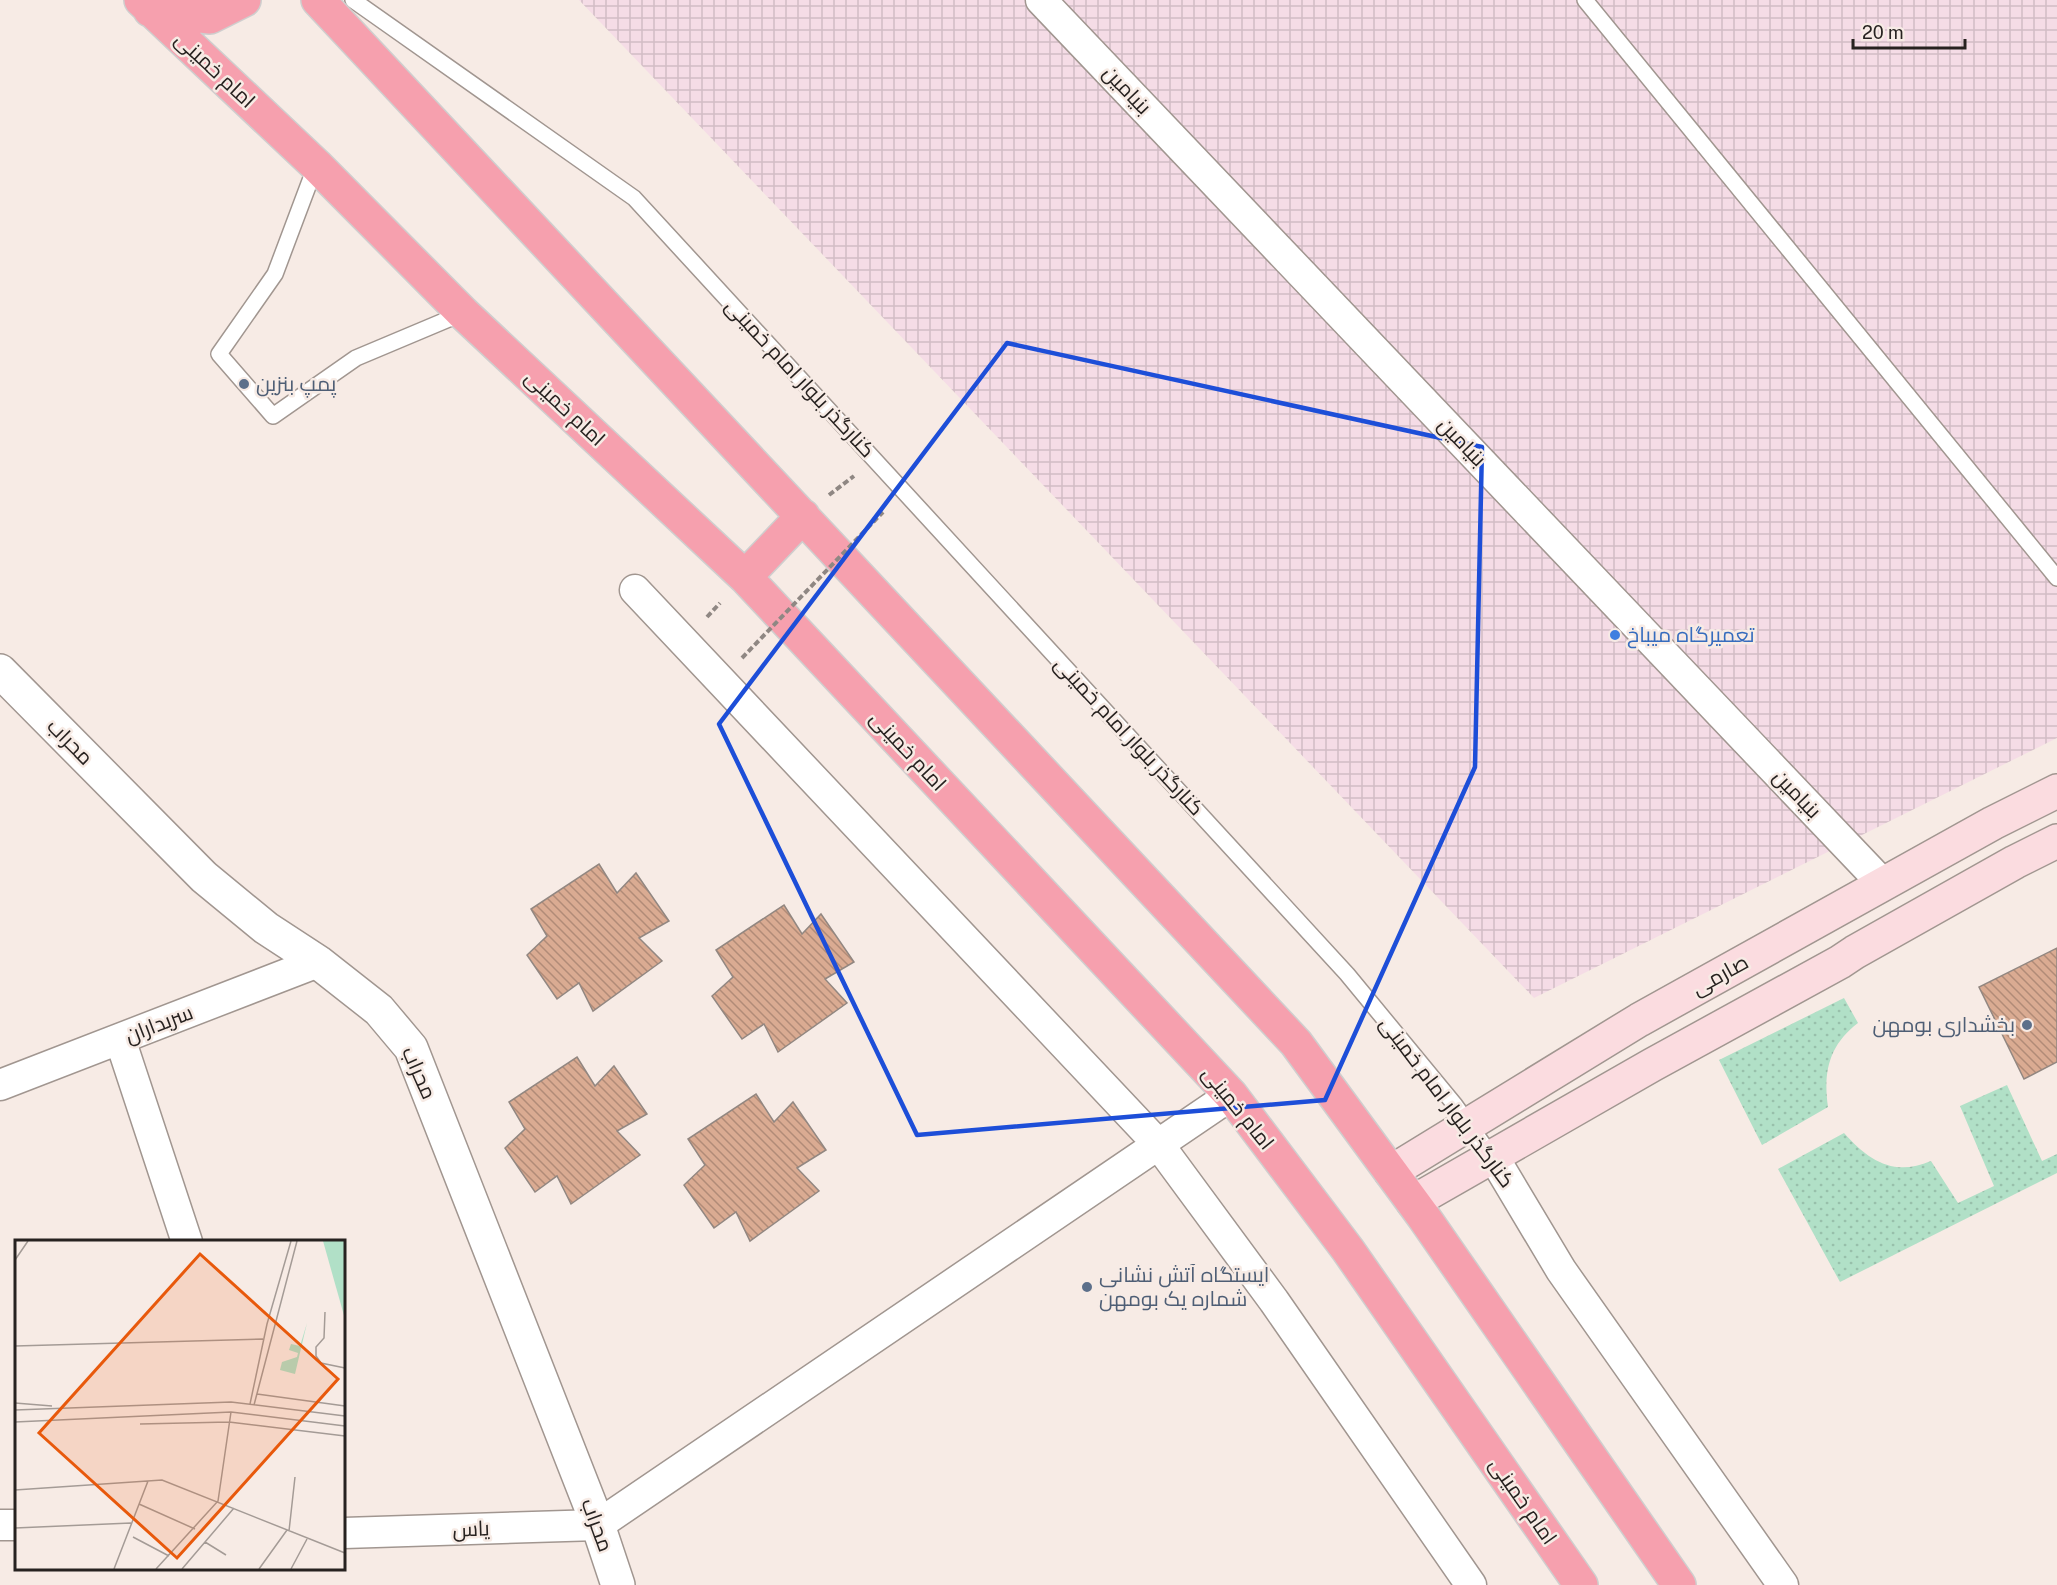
<svg xmlns="http://www.w3.org/2000/svg" width="2057" height="1585" viewBox="0 0 2057 1585" font-family="'Public Sans',Cairo,sans-serif">
  <style>
    .industrial { fill: url(#industrial-grid) }
    .grass { fill: url(#grass-dots) }
    .building { fill: url(#building-back-hatch); stroke: #928781; stroke-width: 1.5 }
    .lines { fill: none; stroke-linecap: round; stroke-linejoin: round }
    .service-casing { stroke: #a19690; stroke-width: 18 }
    .minor-casing { stroke: #a19690; stroke-width: 33 }
    .tertiary-casing { stroke: #a19690; stroke-width: 36 }
    .secondary-casing { stroke: #a19690; stroke-width: 36 }
    .trunk-casing { stroke: #cfcece; stroke-width: 36 }
    .path { stroke: #8f8783; stroke-width: 4; stroke-dasharray: 6 3; stroke-linecap: butt }
    .service { stroke: #fff; stroke-width: 15 }
    .minor { stroke: #fff; stroke-width: 30 }
    .tertiary { stroke: #fff; stroke-width: 33 }
    .secondary { stroke: #fbdce0; stroke-width: 33 }
    .trunk { stroke: #f6a0ae; stroke-width: 33 }
    .path-bridge { stroke: #8f8783; stroke-width: 4; stroke-dasharray: 6 3; stroke-linecap: butt }
    .marked { fill: none; stroke: #1d4ed8; stroke-width: 4.5; stroke-linejoin: round }
    .service-dot { fill: #5c6f8a; stroke: #f7ebe5; stroke-width: 2 }
    .shop-dot { fill: #3f7fe0; stroke: #f7ebe5; stroke-width: 2 }
    .labels { text-anchor: middle; stroke-width: 5; stroke-linejoin: round; paint-order: stroke }
    .street-label { font-size: 21px; fill: #272220; stroke: #f7ebe5 }
    .service-label { font-size: 21px; fill: #4e5e75; stroke: #f7ebe5; text-anchor: start }
    .shop-label { font-size: 21px; fill: #366cbe; stroke: #f7ebe5; text-anchor: start }
    .inset-road { fill: none; stroke: #a49b96; stroke-width: 1.5 }
    .view { fill: #e8590c; fill-opacity: 0.15; stroke: #e8590c; stroke-width: 3 }
    .inset-edge { fill: none; stroke: #272220; stroke-width: 3 }
  </style>
  <defs>
    <pattern id="industrial-grid" width="8" height="8" patternUnits="userSpaceOnUse" patternTransform="scale(1.5)"><rect width="8" height="8" fill="#f5dce6"/><path d="M0 4h8M4 0v8" fill="none" stroke="#d2bcc5"/></pattern>
    <pattern id="grass-dots" width="8" height="8" patternUnits="userSpaceOnUse" patternTransform="scale(1.5)"><rect width="8" height="8" fill="#b1e0c7"/><path d="M2 2h.1M6 6h.1" fill="none" stroke="#98c0ab" stroke-width="1.8" stroke-linecap="round"/></pattern>
    <pattern id="building-back-hatch" width="6" height="6" patternUnits="userSpaceOnUse" patternTransform="scale(1.5)"><rect width="6" height="6" fill="#daab92"/><path d="M-1 5l2 2M0 0l6 6M5-1l2 2" fill="none" stroke="#b18b77"/></pattern>
  </defs>
  <rect width="100%" height="100%" fill="#f7ebe5"/>
  <!-- industrial -->
  <path class="industrial" d="M579 0H2057V738L1534 998Z"/>
  <!-- grass -->
  <path class="grass" d="M1844 998 1858 1023C1829 1045 1823 1072 1828 1107L1762 1145 1719 1060Z
    M2007 1085 2042 1161 2057 1154V1173L1840 1282 1778 1169 1844 1133C1869 1161 1894 1177 1931 1161L1958 1203 1994 1186 1960 1106Z"/>
  <!-- building -->
  <path class="building" d="M599 864 617 893 636 873 669 921 639 938 662 961 593 1011 579 983 557 999 527 955 547 936 531 909Z
    M784 905 802 934 821 914 854 962 825 979 847 1003 778 1052 764 1024 742 1039 712 996 733 977 716 950Z
    M2057 948V1062L2024 1079 1979 987Z
    M577 1057 595 1086 614 1066 647 1114 617 1131 640 1155 571 1204 557 1176 535 1192 505 1148 525 1129 509 1102Z
    M756 1094 774 1122 793 1102 826 1150 797 1168 819 1191 750 1241 736 1212 714 1228 684 1185 705 1165 688 1139Z"/>
  <g class="lines">
    <defs>
      <path id="service" d="M353 0 634 198 1347 974 1455 1105 1493 1158
        M1585 0 2057 578
        M316 165 275 274 219 354 273 416 356 358 463 313"/>
      <path id="minor" d="M1041 0 1883 884
        M635 590 1159 1145 1274 1301 1471 1585
        M120 1039 187 1242
        M0 1085 318 962
        M1497 1163 1561 1270 1783 1585
        M0 1525H16
        M344 1533 598 1525 1231 1095"/>
      <path id="tertiary" d="M0 671 204 877 266 928 318 962 379 1010 411 1048 598 1525 618 1585"/>
      <path id="secondary" d="M1391 1172 1639 1020 1993 823 2057 791
        M1413 1202 1652 1065 1840 962 1855 952 2015 862 2057 841"/>
      <path id="trunk" d="M141 0 316 165 463 313 745 577 1231 1095 1348 1250 1581 1585
        M318 0 1296 1043 1423 1216 1679 1585
        M150 10 210 17 244 0
        M745 577 803 516"/>
    </defs>
    <!-- service casing -->
    <use href="#service" class="service-casing"/>
    <!-- minor casing -->
    <use href="#minor" class="minor-casing"/>
    <!-- tertiary casing -->
    <use href="#tertiary" class="tertiary-casing"/>
    <!-- secondary casing -->
    <use href="#secondary" class="secondary-casing"/>
    <!-- trunk casing -->
    <use href="#trunk" class="trunk-casing"/>
    <!-- path -->
    <path class="path" d="M829 495 854 476
      M707 617 720 603"/>
    <!-- service -->
    <use href="#service" class="service"/>
    <!-- minor -->
    <use href="#minor" class="minor"/>
    <!-- tertiary -->
    <use href="#tertiary" class="tertiary"/>
    <!-- secondary -->
    <use href="#secondary" class="secondary"/>
    <!-- trunk -->
    <use href="#trunk" class="trunk"/>
    <!-- path-bridge -->
    <path class="path-bridge" d="M742 658 883 512"/>
  </g>
  <!-- marked area -->
  <path class="marked" d="M1007 343 1482 447 1475 767 1325 1100 917 1135 719 724Z"/>
  <!-- markers -->
  <g class="service-dot">
    <circle cx="244" cy="384" r="6"/>
    <circle cx="2027" cy="1025" r="6"/>
    <circle cx="1087" cy="1287" r="6"/>
  </g>
  <circle class="shop-dot" cx="1615" cy="635" r="6"/>
  <g class="labels">
    <!-- street labels -->
    <g class="street-label">
      <text transform="translate(215 70) rotate(43)" y="7">امام خمینی</text>
      <text transform="translate(1127 90) rotate(46)" y="7">بنیامین</text>
      <text transform="translate(800 378) rotate(47)" y="7">کنارگذر بلوار امام خمینی</text>
      <text transform="translate(565 408) rotate(43)" y="7">امام خمینی</text>
      <text transform="translate(1462 442) rotate(46)" y="7">بنیامین</text>
      <text transform="translate(1129 736) rotate(47)" y="7">کنارگذر بلوار امام خمینی</text>
      <text transform="translate(70 742) rotate(45)" y="7">محراب</text>
      <text transform="translate(908 751) rotate(47)" y="7">امام خمینی</text>
      <text transform="translate(1797 794) rotate(46)" y="7">بنیامین</text>
      <text transform="translate(1720 975) rotate(-29)" y="7">صارمی</text>
      <text transform="translate(159 1024) rotate(-21)" y="7">سربداران</text>
      <text transform="translate(419 1073) rotate(66)" y="7">محراب</text>
      <text transform="translate(1447 1102) rotate(53)" y="7">کنارگذر بلوار امام خمینی</text>
      <text transform="translate(1238 1108) rotate(51)" y="7">امام خمینی</text>
      <text transform="translate(1523 1501) rotate(55)" y="7">امام خمینی</text>
      <text transform="translate(597 1525) rotate(70)" y="7">محراب</text>
      <text transform="translate(471 1529) rotate(-2)" y="7">یاس</text>
    </g>
    <!-- service labels -->
    <g class="service-label">
      <text x="256" y="391">پمپ بنزین</text>
      <text x="2015" y="1032" text-anchor="end">بخشداری بومهن</text>
      <text x="1099" y="1282">ایستگاه آتش نشانی<tspan x="1099" dy="24">شماره یک بومهن</tspan></text>
    </g>
    <!-- shop labels -->
    <g class="shop-label">
      <text x="1627" y="642">تعمیرگاه میباخ</text>
    </g>
  </g>
  <!-- overview -->
  <g transform="translate(15 1240)">
    <rect width="330" height="330" fill="#f7ebe5"/>
    <path d="M292 83 280 134 265 130 267 122 282 117 283 113 274 110 276 104 285 106Z" fill="#b1e0c7"/>
    <path d="M308 1H330V79Z" fill="#b1e0c7"/>
    <path class="inset-road" d="M0 20 13 1M310 72 309 98 301 107V116L306 123 330 128M0 106 248 99M242 154 330 166M0 163 37 166M235 164 252 84 276 1M239 165 282 1M0 170 216 162 330 176M0 182 216 172 330 186M125 184 214 182 330 196M0 250 147 240 330 313M124 264 180 289M0 288 116 283M274 291 280 237M118 297 154 316M190 302 211 315M99 329 133 241M141 329 203 261 216 172M167 329 219 268M244 329 272 290M276 329 292 299"/>
    <path class="view" d="M185 14 323 139 162 318 24 193Z"/>
    <rect width="330" height="330" class="inset-edge"/>
  </g>
  <!-- scale -->
  <path d="M1853 39v9h112v-9" fill="none" stroke="#272220" stroke-width="3"/>
  <text x="1862" y="39" font-size="18" fill="#272220" stroke="#f7ebe5" stroke-width="4.5" paint-order="stroke">20 m</text>
</svg>
